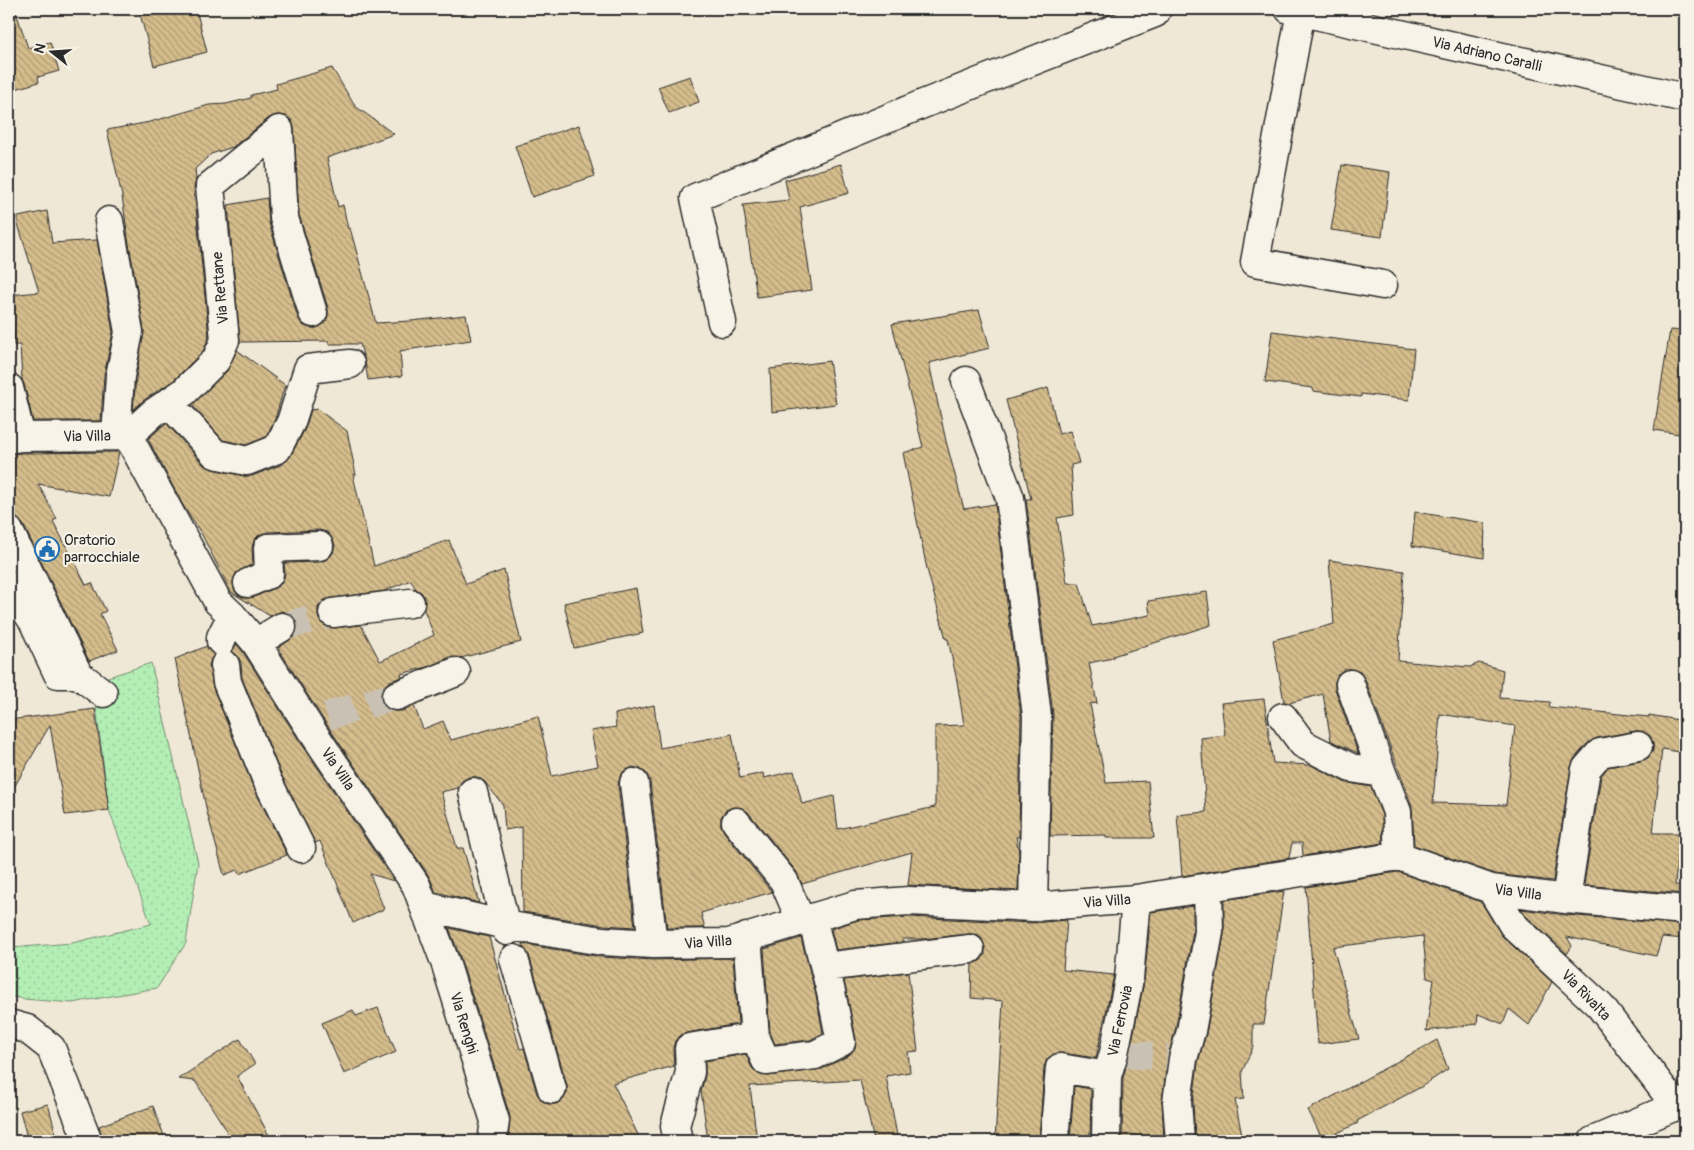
<svg xmlns="http://www.w3.org/2000/svg" width="1694" height="1150" viewBox="0 0 1694 1150" font-family="Pangolin,sans-serif">
  <style>
    .garden { fill: url(#garden-dots); stroke: #6f8c70 }
    .building { fill: url(#building-back-hatch); stroke: #2b2b2b; fill-rule: evenodd }
    .lines { fill: none; stroke-linecap: round; stroke-linejoin: round }
    .pedestrian-tunnel { stroke: #c9c2b4; stroke-width: 28; stroke-dasharray: 28 14; stroke-linecap: butt }
    .minor-tunnel { stroke: #c9c2b4; stroke-width: 28; stroke-dasharray: 28 14; stroke-linecap: butt }
    .minor-casing { stroke: #2b2b2b; stroke-width: 31 }
    .tertiary-casing { stroke: #2b2b2b; stroke-width: 31 }
    .minor { stroke: #f7f3e8; stroke-width: 28 }
    .tertiary { stroke: #f7f3e8; stroke-width: 28 }
    .labels { text-anchor: middle; stroke-width: 4; stroke-linejoin: round; paint-order: stroke }
    .street-label { font-size: 15px; fill: #2b2b2b; stroke: #f7f3e8 }
    .poi-label { font-size: 15px; fill: #2b2b2b; stroke: #f7f3e8; text-anchor: start }
  </style>
  <defs>
    <pattern id="garden-dots" width="8" height="8" patternUnits="userSpaceOnUse" patternTransform="scale(1.25)"><rect width="8" height="8" fill="#b3eeb4"/><path d="M2 2h.1M6 6h.1" fill="none" stroke="#9acc9b" stroke-width="1.8" stroke-linecap="round"/></pattern>
    <pattern id="building-back-hatch" width="6" height="6" patternUnits="userSpaceOnUse" patternTransform="scale(1.25)"><rect width="6" height="6" fill="#d5bd8c"/><path d="M-1 5l2 2M0 0l6 6M5-1l2 2" fill="none" stroke="#ad9a73"/></pattern>
  </defs>
  <rect width="100%" height="100%" fill="#f0e8d6"/>
  <filter id="ink" filterUnits="userSpaceOnUse"><feTurbulence type="fractalNoise" baseFrequency=".02" numOctaves="2"/><feDisplacementMap in="SourceGraphic" scale="10" xChannelSelector="R" yChannelSelector="G"/><feConvolveMatrix kernelMatrix="1 2 1 2 8 2 1 2 1" color-interpolation-filters="sRGB"/></filter>
  <g filter="url(#ink)">
    <!-- garden -->
    <path class="garden" d="M151 663 198 863 186 943 157 988 72 1003 24 999 9 996V948L72 943 151 924 109 810 93 682Z"/>
    <!-- building -->
    <path class="building" d="M9 9H15L28 48 50 42 59 71 38 77 39 82 9 91Z
      M155 9H196L207 52 154 66 140 14Z
      M332 68 355 106 394 134 327 158 338 207 343 205 348 229 350 228 376 323 411 321 466 315 471 340 400 351 402 376 368 380 365 362 360 344H329V341L240 342 228 205 267 198 269 223 298 318 303 325 310 328H317L324 324 328 316V308L299 215 294 127 292 121 286 116 276 115 269 118 233 147 211 154 195 169 196 179 194 188 209 337 203 351 174 380 144 400 133 410 136 378 144 330 128 238 122 196 107 130 150 122 209 105 226 104 251 98V95L277 89 276 84Z
      M690 76 699 102 669 113 658 87Z
      M579 125 595 176 532 197 515 146Z
      M841 164 849 193 800 207 812 290 757 297 743 205 789 200 785 180Z
      M1342 165 1390 172 1382 237 1331 230Z
      M47 211 52 243 97 240 113 332 104 375 101 421H33L24 384 22 379 20 345H14V332L9 333V295L39 292 18 224V217Z
      M979 310 990 348 929 363 946 441 964 509 995 504 1021 717 1019 837H1016L1019 852 1018 891 908 885 912 852 802 884 796 871 748 812 742 808 734 807 726 810 721 817V825L724 832 772 892 701 913 705 928H667L650 781 646 773 640 769 633 767 624 771 620 777 618 785 635 927 604 925 523 912 522 827 505 830 503 805 485 782 477 777H469L462 781 458 788 441 792 457 848H463L479 903 436 892 429 876 321 716 278 648 290 640 295 635 298 626 295 618 289 613 282 611 270 616 231 592 201 533 185 509 148 439 166 423 204 465 212 469 244 476H252L283 464 290 457 305 429 311 410 317 409 347 431 356 475H353L374 566 449 540 466 584 504 570 521 642 461 658 450 657 427 667 401 674 402 677 390 681 383 687 381 694V701L386 708 394 711H402L414 706 423 729 443 721 451 740 538 716 552 776 598 766 591 731 616 727 615 714 654 705 660 748 732 734 740 778 763 773 764 778 794 771 802 804 834 796 838 829 935 807V726L964 725 957 681 948 639H946L927 569 903 453 923 447 892 324ZM319 530 327 532 332 538 335 545 333 553 328 559 320 562 284 563 285 574 282 583 275 588 254 597 246 598 238 595 234 590 233 581 236 573 253 564 252 548 254 540 259 535 267 532ZM411 580 415 588 422 593 425 601 424 610 434 635 394 655 380 661 361 625 335 628 327 627 320 622 318 615V607L324 600 331 598 384 591Z
      M1670 330 1685 331V435L1654 430Z
      M1272 331 1414 349 1409 400 1361 394V397L1313 391V388L1265 382Z
      M237 350 285 385 275 419 266 437 246 445 223 440 192 405 227 371Z
      M829 361 836 404 772 412 770 369Z
      M1048 388 1059 434 1070 431 1079 463 1071 465 1074 515 1057 518 1067 583H1079L1092 626 1150 615 1148 601 1207 592 1211 625 1113 656V658L1089 663 1097 703 1090 704 1106 783 1148 781 1154 838H1106V835L1050 836 1053 714 1026 499H1031L1006 400Z
      M119 452 109 497 38 484 57 519 53 521 86 585 92 583 106 611 100 614 118 650 89 661 23 524 17 518 9 515V454L22 453Z
      M1415 512 1485 523 1484 558 1412 546Z
      M1329 560 1404 571 1398 661 1470 667 1479 663 1503 670 1500 698 1550 702 1549 707 1649 717V715L1685 721V753L1662 749 1653 833H1679L1675 885 1685 886V894L1584 885 1601 776 1608 767 1641 761 1648 758 1653 751V743L1650 736 1643 731H1635L1597 738 1588 743 1574 759 1571 767 1553 881 1495 874 1414 845 1412 806 1365 679 1360 672 1353 669H1345L1338 674 1335 682V689L1358 753 1331 741 1323 694 1289 703 1284 702 1273 640 1334 624ZM1440 714 1515 726 1506 805 1433 803Z
      M636 588 643 633 574 648 564 603Z
      M236 644 243 652 295 734 394 881 370 874 384 909 353 923 320 841 315 843 280 772 242 678 241 663 238 656 232 651Z
      M207 646 208 649 214 655 211 659 209 666 213 688 252 784 287 855 239 874 237 870 224 875 207 812 175 659Z
      M1264 699 1273 763 1311 765 1344 782 1371 787 1382 815 1383 843 1303 856 1302 843H1292L1289 858 1182 876 1177 815 1206 812 1201 738 1225 735 1221 703Z
      M95 709 109 810 65 815 50 725 9 796V720Z
      M1398 872 1481 902 1502 936 1552 982 1529 1025 1509 1009 1503 1024 1478 1014 1477 1024 1426 1031 1434 980 1427 978 1423 936 1333 947 1359 1039 1318 1044 1306 887Z
      M1284 891 1264 1024H1253V1047L1242 1072 1244 1099 1235 1100 1243 1141H1195L1193 1102 1198 1062 1206 1034 1224 935V900Z
      M1193 906V931L1176 1027 1168 1057 1162 1100 1164 1141H1122L1123 1078 1129 1056 1144 982 1151 912Z
      M1521 909 1565 915 1685 925V939L1662 937 1656 956 1567 937 1572 946 1567 954 1525 915Z
      M909 917 1032 923 1067 920 1063 970 1114 975 1096 1058 1062 1053 1054 1054 1047 1059 1044 1067 1039 1141H995L1003 1001 971 998 972 964 980 961 985 955V947L982 939 976 934H968L923 939H903V942L836 950 831 929 858 920Z
      M449 928 489 937 520 1049 524 1048 537 1094 542 1101 548 1104H556L563 1100 567 1093V1085L529 955 523 947V944L601 957 653 960 733 958 738 1024 686 1033 680 1035 675 1041 673 1048 674 1066 613 1083 641 1141H508L510 1116 460 957Z
      M801 938 816 995 823 1033 810 1040 775 1044 770 1033 764 949Z
      M908 972 918 1051 908 1052 910 1072 886 1076 898 1141H874L860 1080 750 1086 757 1141H708L701 1091 705 1076V1061L746 1054 752 1068 758 1074 767 1076 822 1069 848 1056 855 1048 856 1039 844 980Z
      M378 1008 396 1052 344 1074 322 1023 353 1010 356 1016Z
      M240 1039 255 1064 237 1076 272 1141H230L225 1128 195 1081 178 1079Z
      M1437 1040 1448 1069 1421 1087 1357 1121 1358 1123 1323 1140 1308 1110Z
      M1074 1086 1091 1089 1090 1141H1070Z
      M48 1104 58 1141H28L20 1111Z
      M153 1106 166 1141H103L99 1126Z"/>
    <g class="lines">
      <!-- pedestrian-tunnel -->
      <path class="pedestrian-tunnel" d="M1124 1054 1168 1057"/>
      <!-- minor-tunnel -->
      <path class="minor-tunnel" d="M282 627 333 613
        M327 716 396 696"/>
      <defs>
        <path id="minor" d="M1301 11 1255 262 1383 285
          M279 130 284 218 313 313
          M109 221 129 332 120 376 116 436
          M722 322 695 198 923 104 1155 13 1157 9
          M966 381 1010 498 1037 716 1033 907
          M9 388 21 437
          M168 403 191 427 215 454 247 461 277 449 291 422 308 369 350 364
          M128 436 153 413 184 392 216 360 225 340 210 186 279 130
          M9 439 21 437 128 436 218 602 232 615 256 643 308 725 416 885 445 962 495 1121 492 1141
          M9 531 78 674
          M248 583 269 574 268 548 319 546
          M9 586 33 621 58 674H78L103 693
          M333 613 410 603
          M221 641V637L232 615
          M256 643 282 627
          M225 665 227 682 266 778 301 848
          M1350 684 1382 773
          M396 696 456 672
          M1283 717 1303 744 1351 768 1382 773 1397 812 1399 856
          M634 783 653 944
          M473 792 507 931
          M736 822 784 881 801 921
          M1491 889 1513 925 1600 1006 1676 1106
          M1566 899 1586 769 1600 753 1638 746
          M425 906 505 925 602 941 653 944 729 943 855 905 909 901 1033 907 1136 899 1399 856 1491 889 1566 899 1685 910
          M514 959 552 1089
          M825 967 970 949
          M9 1024 27 1029 51 1048 88 1141
          M755 1037 766 1061 815 1055 841 1042 831 992 812 918
          M678 1141 675 1126 690 1072 689 1048 755 1037 747 937
          M1054 1141 1060 1068 1107 1076
          M1106 1141 1107 1076 1114 1053 1129 979 1136 899
          M1180 1141 1177 1102 1183 1059 1191 1031 1209 932 1208 888
          M1593 1141 1685 1102"/>
        <path id="tertiary" d="M1289 9 1685 98"/>
      </defs>
      <!-- minor casing -->
      <use href="#minor" class="minor-casing"/>
      <!-- tertiary casing -->
      <use href="#tertiary" class="tertiary-casing"/>
      <!-- minor -->
      <use href="#minor" class="minor"/>
      <!-- tertiary -->
      <use href="#tertiary" class="tertiary"/>
    </g>
  </g>
  <!-- icons -->
  <defs>
    <symbol id="civic-ring" viewBox="-11 -11 22 22"><circle r="9.5" fill="#f7f3e8" stroke="#1f6fb2" stroke-width="1.5"/><path d="M-.6-6.5H3V-4.5H.6V-3L4-1V1h2V6H-6V1h2V-1L-.6-3ZM-1.2 2.5V6h2.4V2.5Z" fill="#1f6fb2"/></symbol>
  </defs>
  <g fill-rule="evenodd">
    <use href="#civic-ring" x="33" y="535" width="28" height="28"/>
  </g>
  <g class="labels">
    <!-- street labels -->
    <g class="street-label">
      <text transform="translate(1487 54) rotate(13)" y="5">Via Adriano Caralli</text>
      <text transform="translate(220 288) rotate(-95)" y="5">Via Rettane</text>
      <text transform="translate(87 436) rotate(-1)" y="5">Via Villa</text>
      <text transform="translate(338 769) rotate(56)" y="5">Via Villa</text>
      <text transform="translate(1518 892) rotate(8)" y="5">Via Villa</text>
      <text transform="translate(1107 901) rotate(-4)" y="5">Via Villa</text>
      <text transform="translate(708 942) rotate(-4)" y="5">Via Villa</text>
      <text transform="translate(1586 995) rotate(46)" y="5">Via Rivalta</text>
      <text transform="translate(1120 1021) rotate(-78)" y="5">Via Ferrovia</text>
      <text transform="translate(464 1023) rotate(73)" y="5">Via Renghi</text>
    </g>
    <!-- poi labels -->
    <g class="poi-label">
      <text x="64" y="545">Oratorio<tspan x="64" dy="17">parrocchiale</tspan></text>
    </g>
  </g>
  <!-- margin -->
  <rect width="1694" height="1150" fill="none" stroke="#f7f3e8" stroke-width="30"/>
  <rect x="15" y="15" width="1664" height="1120" fill="none" stroke="#2b2b2b" stroke-width="2" filter="url(#ink)"/>
  <!-- north arrow -->
  <g transform="translate(52 52) rotate(287)" stroke="#f7f3e8" stroke-width="4" paint-order="stroke">
  <path d="M0-4L9 19L0 12L-9 19Z" fill="#2b2b2b"/>
  <text y="-8" font-size="14" font-weight="bold" text-anchor="middle" fill="#2b2b2b">N</text>
  </g>
</svg>
